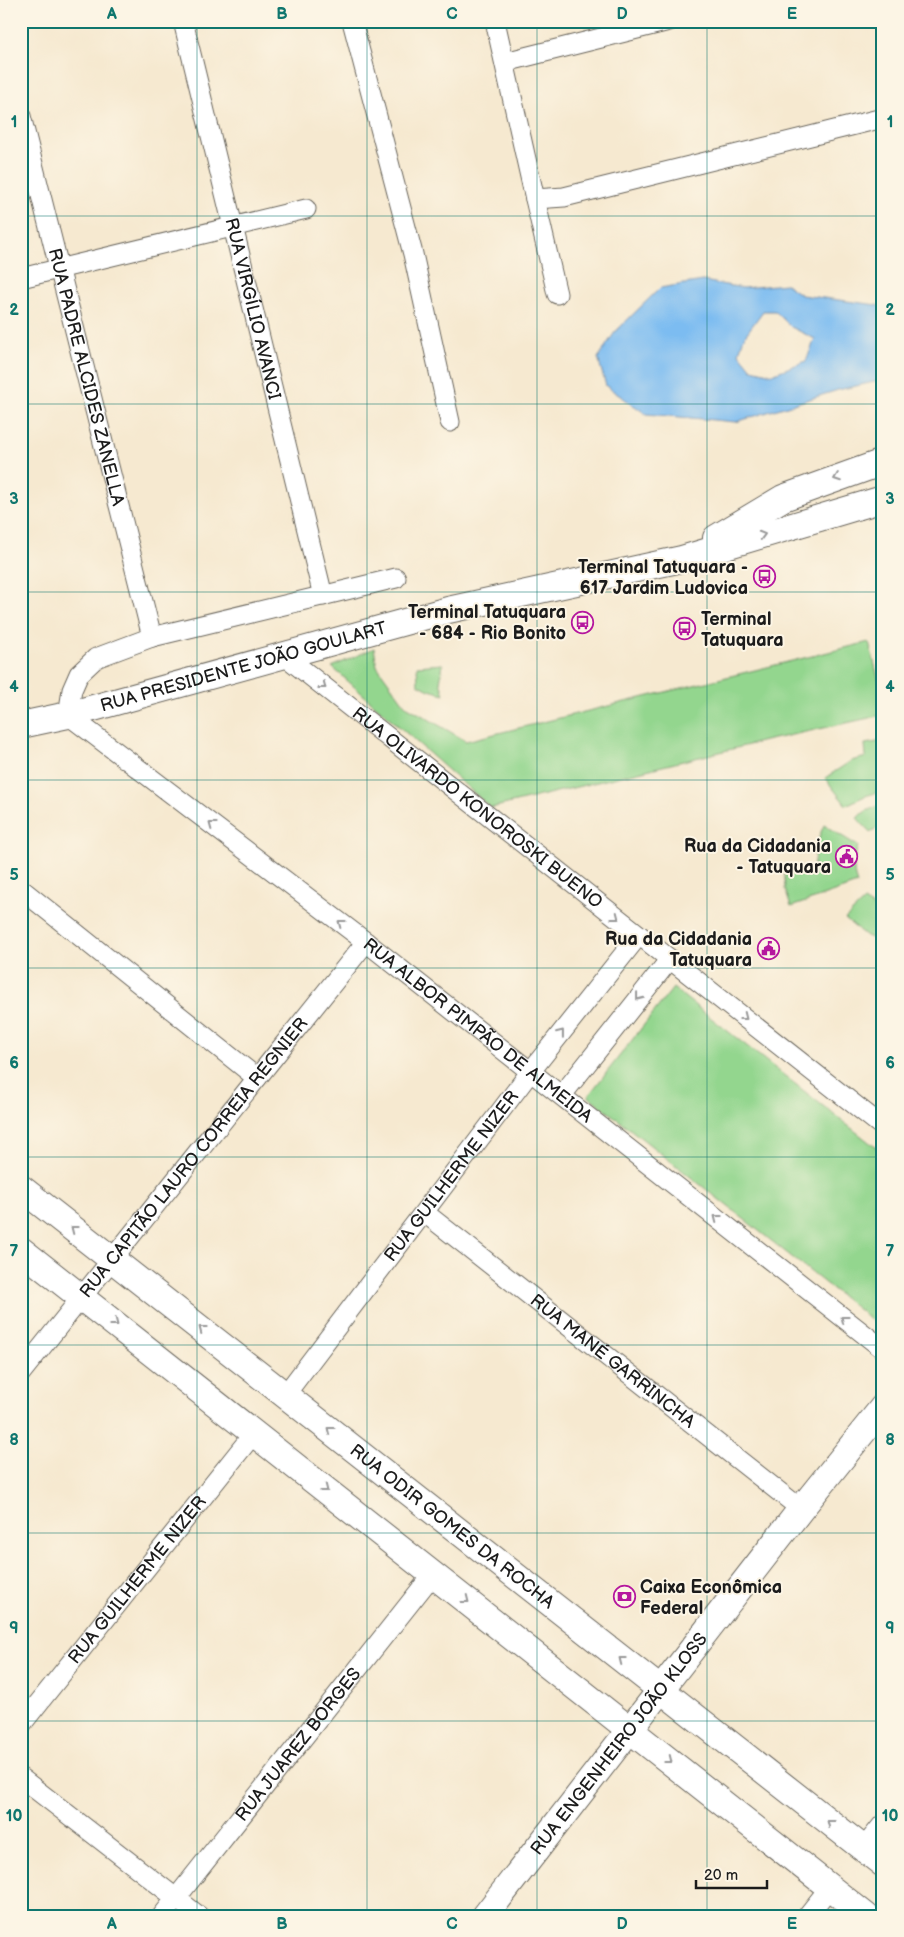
<svg xmlns="http://www.w3.org/2000/svg" width="904" height="1937" viewBox="0 0 904 1937" font-family="'Balsamiq Sans',sans-serif">
  <style>
    .green { fill: #93d68e; stroke: #587955 }
    .water { fill: #7cbcf1; stroke: #4c6c86; fill-rule: evenodd }
    .lines { fill: none; stroke-linecap: round; stroke-linejoin: round }
    .street-casing { stroke: #68645b; stroke-width: 21 }
    .secondary-casing { stroke: #68645b; stroke-width: 28 }
    .street { stroke: #fff; stroke-width: 19 }
    .secondary { stroke: #fff; stroke-width: 26 }
    .oneway { stroke: #999 }
    .grid { fill: none; stroke: #0f766e; stroke-width: 1; stroke-opacity: 0.55 }
    .labels { text-anchor: middle; stroke-width: 4; stroke-linejoin: round; paint-order: stroke }
    .street-label { font-size: 18px; fill: #1c1c1c; stroke: #fcf5e5 }
    .poi-label { font-size: 18px; font-weight: bold; fill: #1c1c1c; stroke: #fcf5e5; text-anchor: end }
    .neatline { fill: none; stroke: #0f766e; stroke-width: 2 }
    .grid-label { font-size: 16px; text-anchor: middle; font-weight: bold; fill: #0f766e }
  </style>
  <rect width="100%" height="100%" fill="#fcf5e5"/>
  <filter id="ink" filterUnits="userSpaceOnUse"><feTurbulence type="fractalNoise" baseFrequency=".02" numOctaves="2"/><feDisplacementMap in="SourceGraphic" scale="10" xChannelSelector="R" yChannelSelector="G"/><feConvolveMatrix kernelMatrix="1 2 1 2 8 2 1 2 1" color-interpolation-filters="sRGB"/></filter>
  <filter id="wash" filterUnits="userSpaceOnUse"><feTurbulence type="fractalNoise" baseFrequency=".0096" numOctaves="4" result="noise"/><feDisplacementMap in="SourceGraphic" scale="20" xChannelSelector="R" yChannelSelector="G"/><feGaussianBlur stdDeviation="1.12" result="paint"/><feColorMatrix in="noise" values="0 0 0 0 0 0 0 0 0 0 0 0 0 0 0 0 0 1.4 0 .05"/><feComposite in="paint" operator="in"/></filter>
  <g filter="url(#wash)">
    <rect width="100%" height="100%" fill="#f6e9d0"/>
    <!-- green -->
    <path class="green" d="M869 642 881 689 883 688V715L769 740 491 808 332 667 374 648 377 666 406 706 466 741Z
      M443 664 440 682 444 694 429 690 418 684 417 666Z
      M883 741V791L865 796 846 805 825 778 851 761 866 757 865 744Z
      M883 804V825L870 832 857 818 866 811Z
      M824 825 858 846C854 860 852 869 857 884L791 907 785 889 784 871 813 870 816 844Z
      M864 901 883 913V943L866 936 845 919Z
      M673 988 883 1153V1329L588 1096Z"/>
    <!-- water -->
    <path class="water" d="M703 281 743 288 786 284 801 295 877 305 883 309V380L838 390 736 422 646 414 606 386 598 358 615 332 660 288ZM763 311H775L791 327 815 339 806 361 772 374 752 369 739 353 744 337Z"/>
  </g>
  <g filter="url(#ink)">
    <g class="lines">
      <defs>
        <g id="street">
          <path id="s1" d="M183 21 323 596"/>
          <path d="M352 21 413 254 450 422"/>
          <path d="M495 21 535 199 564 197 883 118"/>
          <path d="M505 62 669 21"/>
          <path id="s2" d="M21 116 152 637"/>
          <path d="M535 199 557 294"/>
          <path d="M21 278 306 209"/>
          <path id="s3" d="M396 578 152 637 96 658 79 674 72 690 68 715 366 942 883 1349"/>
          <path id="s4" d="M285 656 883 1127"/>
          <path d="M21 889 257 1078"/>
          <path d="M562 1095 670 959"/>
          <path id="s5" d="M425 1213 801 1509"/>
          <path id="s6" d="M21 1373 366 942"/>
          <path id="s7" d="M285 1395 531 1071 639 935"/>
          <path id="s8" d="M21 1725 254 1433"/>
          <path d="M21 1778 199 1916"/>
          <path d="M863 1849 883 1824"/>
          <path id="s9" d="M162 1916 433 1574"/>
          <path d="M807 1916 830 1887"/>
        </g>
        <g id="secondary">
          <path d="M716 538 783 498 883 462"/>
          <path id="s10" d="M21 725 68 715 448 610 682 559 883 499"/>
          <path id="s11" d="M21 1188 883 1864"/>
          <path d="M21 1250 866 1916"/>
          <path id="s12" d="M485 1916 801 1509 883 1407"/>
        </g>
      </defs>
      <!-- street casing -->
      <use href="#street" class="street-casing"/>
      <!-- secondary casing -->
      <use href="#secondary" class="secondary-casing"/>
      <!-- street -->
      <use href="#street" class="street"/>
      <!-- secondary -->
      <use href="#secondary" class="secondary"/>
    </g>
    <!-- one-way arrows -->
    <defs><path id="oneway-chevron" d="M-2-3.5L2.5 0L-2 3.5" fill="none" stroke-width="1.6" stroke-linecap="round" stroke-linejoin="round" transform="scale(1.25)"/></defs>
    <g class="oneway">
      <use href="#oneway-chevron" transform="translate(837 478) rotate(160)"/>
      <use href="#oneway-chevron" transform="translate(762 535) rotate(-16)"/>
      <use href="#oneway-chevron" transform="translate(323 686) rotate(38)"/>
      <use href="#oneway-chevron" transform="translate(212 825) rotate(-143)"/>
      <use href="#oneway-chevron" transform="translate(616 917) rotate(38)"/>
      <use href="#oneway-chevron" transform="translate(341 923) rotate(-143)"/>
      <use href="#oneway-chevron" transform="translate(639 997) rotate(128)"/>
      <use href="#oneway-chevron" transform="translate(744 1017) rotate(38)"/>
      <use href="#oneway-chevron" transform="translate(561 1033) rotate(-52)"/>
      <use href="#oneway-chevron" transform="translate(717 1218) rotate(-142)"/>
      <use href="#oneway-chevron" transform="translate(74 1229) rotate(-142)"/>
      <use href="#oneway-chevron" transform="translate(844 1319) rotate(-142)"/>
      <use href="#oneway-chevron" transform="translate(115 1323) rotate(38)"/>
      <use href="#oneway-chevron" transform="translate(202 1329) rotate(-142)"/>
      <use href="#oneway-chevron" transform="translate(330 1430) rotate(-142)"/>
      <use href="#oneway-chevron" transform="translate(325 1489) rotate(38)"/>
      <use href="#oneway-chevron" transform="translate(466 1600) rotate(38)"/>
      <use href="#oneway-chevron" transform="translate(622 1660) rotate(-142)"/>
      <use href="#oneway-chevron" transform="translate(669 1760) rotate(38)"/>
      <use href="#oneway-chevron" transform="translate(830 1823) rotate(-142)"/>
    </g>
  </g>
  <!-- grid -->
  <path class="grid" d="M197 21V1916M367 21V1916M537 21V1916M707 21V1916M21 216H883M21 404H883M21 592H883M21 780H883M21 968H883M21 1157H883M21 1345H883M21 1533H883M21 1721H883"/>
  <!-- icons -->
  <defs>
    <symbol id="bus-ring" viewBox="-11 -11 22 22"><circle r="9.5" fill="#fcf5e5" stroke="#b5179e" stroke-width="1.5"/><path d="M-5-6H5V4H4V6H2V4H-2V6H-4V4H-5ZM-3.5-4V0h7V-4ZM-3.5 1.2v1.5H-2V1.2ZM2 1.2v1.5H3.5V1.2Z" fill="#b5179e"/></symbol>
    <symbol id="civic-ring" viewBox="-11 -11 22 22"><circle r="9.5" fill="#fcf5e5" stroke="#b5179e" stroke-width="1.5"/><path d="M-.6-6.5H3V-4.5H.6V-3L4-1V1h2V6H-6V1h2V-1L-.6-3ZM-1.2 2.5V6h2.4V2.5Z" fill="#b5179e"/></symbol>
    <symbol id="bank-ring" viewBox="-11 -11 22 22"><circle r="9.5" fill="#fcf5e5" stroke="#b5179e" stroke-width="1.5"/><path d="M-6-4H6V4H-6ZM0-2.3a2.3 2.3 0 1 0 0 4.6a2.3 2.3 0 1 0 0-4.6Z" fill="#b5179e"/></symbol>
  </defs>
  <g fill-rule="evenodd">
    <use href="#bus-ring" x="752" y="564" width="25" height="25"/>
    <use href="#bus-ring" x="570" y="610" width="25" height="25"/>
    <use href="#bus-ring" x="672" y="616" width="25" height="25"/>
    <use href="#civic-ring" x="834" y="844" width="25" height="25"/>
    <use href="#civic-ring" x="756" y="936" width="25" height="25"/>
    <use href="#bank-ring" x="612" y="1584" width="25" height="25"/>
  </g>
  <g class="labels">
    <!-- street labels -->
    <g class="street-label">
      <text dy="6" stroke="none"><textPath href="#s1" startOffset="296">RUA VIRGÍLIO AVANCI</textPath></text>
      <text dy="6" stroke="none"><textPath href="#s2" startOffset="269">RUA PADRE ALCIDES ZANELLA</textPath></text>
      <text dy="6" stroke="none"><textPath href="#s10" startOffset="230">RUA PRESIDENTE JOÃO GOULART</textPath></text>
      <text dy="6" stroke="none"><textPath href="#s4" startOffset="245">RUA OLIVARDO KONOROSKI BUENO</textPath></text>
      <text dy="6" stroke="none"><textPath href="#s3" startOffset="894">RUA ALBOR PIMPÃO DE ALMEIDA</textPath></text>
      <text dy="6" stroke="none"><textPath href="#s6" startOffset="276">RUA CAPITÃO LAURO CORREIA REGNIER</textPath></text>
      <text dy="6" stroke="none"><textPath href="#s7" startOffset="275">RUA GUILHERME NIZER</textPath></text>
      <text dy="6" stroke="none"><textPath href="#s5" startOffset="239">RUA MANÉ GARRINCHA</textPath></text>
      <text dy="6" stroke="none"><textPath href="#s11" startOffset="548">RUA ODIR GOMES DA ROCHA</textPath></text>
      <text dy="6" stroke="none"><textPath href="#s8" startOffset="186">RUA GUILHERME NIZER</textPath></text>
      <text dy="6" stroke="none"><textPath href="#s12" startOffset="218">RUA ENGENHEIRO JOÃO KLOSS</textPath></text>
      <text dy="6" stroke="none"><textPath href="#s9" startOffset="219">RUA JUAREZ BORGES</textPath></text>
    </g>
    <!-- poi labels -->
    <g class="poi-label">
      <text x="748" y="573">Terminal Tatuquara -<tspan x="748" dy="21">617 Jardim Ludovica</tspan></text>
      <text x="566" y="618">Terminal Tatuquara<tspan x="566" dy="21">- 684 - Rio Bonito</tspan></text>
      <text x="701" y="625" text-anchor="start">Terminal<tspan x="701" dy="21">Tatuquara</tspan></text>
      <text x="831" y="852">Rua da Cidadania<tspan x="831" dy="21">- Tatuquara</tspan></text>
      <text x="752" y="945">Rua da Cidadania<tspan x="752" dy="21">Tatuquara</tspan></text>
      <text x="640" y="1593" text-anchor="start">Caixa Econômica<tspan x="640" dy="21">Federal</tspan></text>
    </g>
  </g>
  <!-- margin -->
  <rect width="904" height="1937" fill="none" stroke="#fcf5e5" stroke-width="55"/>
  <!-- scale -->
  <path d="M696 1880v8h71v-8" fill="none" stroke="#1c1c1c" stroke-width="2.5"/>
  <text x="704" y="1880" font-size="15" fill="#1c1c1c" stroke="#fcf5e5" stroke-width="4" paint-order="stroke">20 m</text>
  <rect x="28" y="28" width="848" height="1882" class="neatline"/>
  <g class="grid-label">
    <text x="112" y="19">A</text>
    <text x="282" y="19">B</text>
    <text x="452" y="19">C</text>
    <text x="622" y="19">D</text>
    <text x="792" y="19">E</text>
    <text x="14" y="127">1</text>
    <text x="890" y="127">1</text>
    <text x="14" y="315">2</text>
    <text x="890" y="315">2</text>
    <text x="14" y="504">3</text>
    <text x="890" y="504">3</text>
    <text x="14" y="692">4</text>
    <text x="890" y="692">4</text>
    <text x="14" y="880">5</text>
    <text x="890" y="880">5</text>
    <text x="14" y="1068">6</text>
    <text x="890" y="1068">6</text>
    <text x="14" y="1256">7</text>
    <text x="890" y="1256">7</text>
    <text x="14" y="1445">8</text>
    <text x="890" y="1445">8</text>
    <text x="14" y="1633">9</text>
    <text x="890" y="1633">9</text>
    <text x="14" y="1821">10</text>
    <text x="890" y="1821">10</text>
    <text x="112" y="1929">A</text>
    <text x="282" y="1929">B</text>
    <text x="452" y="1929">C</text>
    <text x="622" y="1929">D</text>
    <text x="792" y="1929">E</text>
  </g>
</svg>
